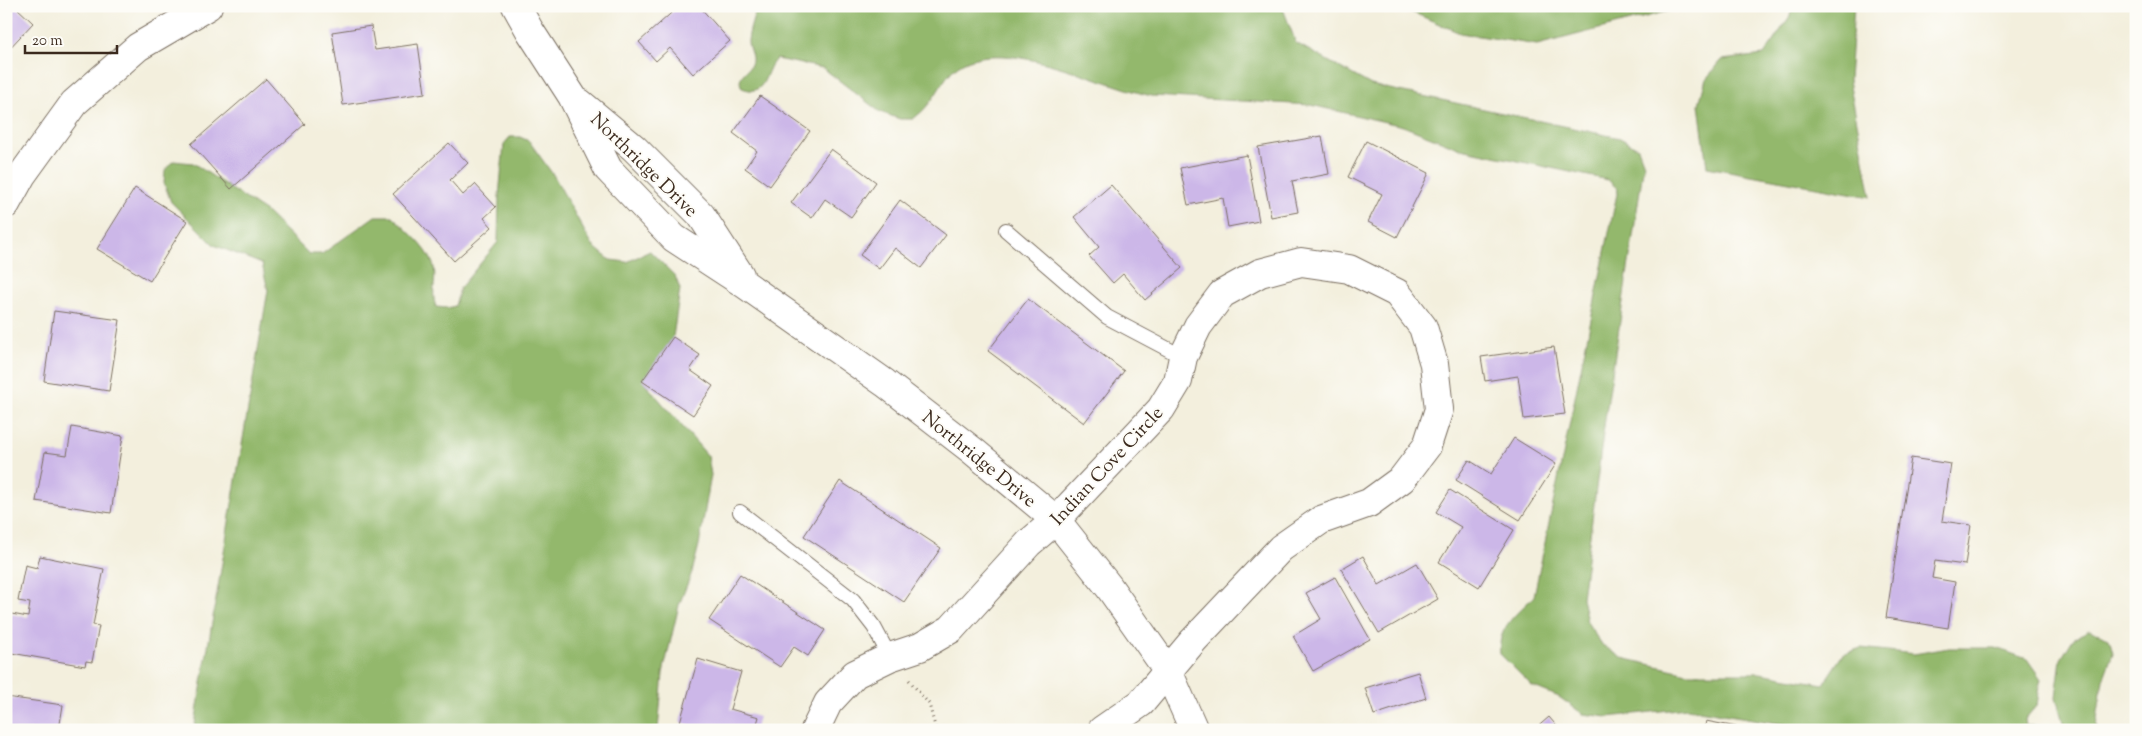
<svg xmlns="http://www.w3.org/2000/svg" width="2142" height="736" viewBox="0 0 2142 736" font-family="'Sorts Mill Goudy',serif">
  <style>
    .forest { fill: #93b86c; stroke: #677145 }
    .building { fill: #ccb7e8 }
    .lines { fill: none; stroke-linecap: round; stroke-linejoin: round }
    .lane-casing { stroke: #7b6f61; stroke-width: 16 }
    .street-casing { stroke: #7b6f61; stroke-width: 30 }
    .path { stroke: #7b6f61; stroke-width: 3; stroke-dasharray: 1 4; stroke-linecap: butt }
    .lane { stroke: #fff; stroke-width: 14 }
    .street { stroke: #fff; stroke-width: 28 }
    .labels { text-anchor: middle; stroke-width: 4; stroke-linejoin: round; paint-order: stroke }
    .street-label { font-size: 19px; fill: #3b2a1e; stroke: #fdfcf7 }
  </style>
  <rect width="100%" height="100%" fill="#fdfcf7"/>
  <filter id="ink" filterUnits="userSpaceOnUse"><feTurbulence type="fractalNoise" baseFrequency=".02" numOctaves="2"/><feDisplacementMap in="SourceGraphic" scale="10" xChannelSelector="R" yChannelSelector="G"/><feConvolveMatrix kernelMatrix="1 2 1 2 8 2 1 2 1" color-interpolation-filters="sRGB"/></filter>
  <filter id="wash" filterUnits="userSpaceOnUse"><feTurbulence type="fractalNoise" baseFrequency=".0096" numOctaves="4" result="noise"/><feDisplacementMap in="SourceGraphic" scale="20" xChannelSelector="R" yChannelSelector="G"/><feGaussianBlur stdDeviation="1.12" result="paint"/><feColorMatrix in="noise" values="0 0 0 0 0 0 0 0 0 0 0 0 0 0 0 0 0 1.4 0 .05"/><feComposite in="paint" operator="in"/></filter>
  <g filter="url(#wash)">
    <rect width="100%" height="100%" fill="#f3efdd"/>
    <!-- forest -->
    <path class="forest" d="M757 6H1282L1296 43 1371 85 1620 138 1638 148 1644 164 1604 426 1582 598 1587 622 1601 644 1622 658 1687 673H1760L1823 684 1843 654 1861 648 1914 654 1949 648H1996L2027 659 2041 679 2037 705 2025 719 2026 726H2064L2056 697 2061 659 2073 639 2089 630 2109 638 2113 653 2103 680 2096 725 2098 730H1852L1836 727 1834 730H1819L1687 708 1608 717 1583 714 1559 697 1532 686 1500 654C1497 627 1517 614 1534 596L1618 189 1608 180 1461 149 1403 126 1311 105 1152 96C1103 86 997 31 954 69 943 79 937 95 927 106 923 111 918 115 913 119H900L880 112 823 68 776 59C763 72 767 98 742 88 735 74 750 73 752 61 753 55 748 48 748 41 749 30 754 17 757 6Z
      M1398 6H1688L1537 45 1460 33Z
      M1793 6H1854L1849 80 1871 197 1707 167 1699 104 1706 79 1722 60 1764 55 1790 16Z
      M510 137H520L529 141 554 176 592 245 610 260 627 262 650 251 675 276 680 289 673 337 643 381 708 456 711 475 699 545 692 572 679 605 663 673 658 730H194L268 290 262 264 214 245 171 202 164 183 165 170 173 161 193 163 266 212 309 254H322L375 216H392C405 229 427 246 433 264 438 277 430 292 436 307L447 308 455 306 460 288 498 242 499 196 504 144Z"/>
    <g id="blocks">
      <!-- building -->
      <path class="building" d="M6 6H15L33 23 6 52Z
        M679 6H699L730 41 693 74 670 48 656 61 639 42Z
        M371 26 375 50 418 44 425 93 343 105 332 32Z
        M266 79 305 124 231 189 191 144Z
        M760 96 810 131 770 186 745 168 757 151 733 133Z
        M1322 136 1329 174 1292 181 1298 212 1271 217 1258 147Z
        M1366 141 1429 173 1397 237 1368 222 1382 194 1348 177Z
        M449 143 468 163 450 180 463 195 475 184 496 207 484 218 492 227 454 261 393 194Z
        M831 149 876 182 851 217 825 199 812 218 791 203Z
        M1247 155 1259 221 1228 227 1223 198 1188 205 1180 168Z
        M1111 185 1182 268 1145 300 1123 274 1113 283 1089 256 1099 247 1074 217Z
        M135 188 187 221 150 281 97 249Z
        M900 200 946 235 921 268 895 248 879 269 860 255Z
        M1028 299 1124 371 1084 423 988 351Z
        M54 311 120 320 109 391 44 381Z
        M673 337 700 355 690 370 713 386 693 415 642 381Z
        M1554 347 1565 414 1524 419 1518 376 1485 381 1481 357Z
        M72 427 123 436 111 513 36 501 45 452 67 455Z
        M1514 438 1556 464 1520 520 1456 480 1469 460 1491 474Z
        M1911 458 1951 464 1942 521 1971 525 1965 565 1935 561 1932 578 1955 582 1948 628 1886 618Z
        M840 481 941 548 904 602 804 536Z
        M1450 490 1514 530 1479 587 1439 562 1461 527 1436 512Z
        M40 556 104 569 93 625 99 626 92 662 86 661 85 666 6 652V613L28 617 30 603 18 601 25 565 37 568Z
        M1363 556 1379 585 1417 563 1438 599 1379 633 1341 569Z
        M740 574 825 630 808 656 794 647 780 667 709 620Z
        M1335 577 1370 639 1313 671 1293 636 1321 619 1306 593Z
        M698 659 741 672 730 709 759 717 755 730H706L680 722Z
        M1418 672 1426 698 1374 715 1365 688Z
        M6 697 63 705 59 730H6Z
        M1549 717 1560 730H1534Z
        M1706 721 1747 729V730H1704Z"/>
    </g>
  </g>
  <g filter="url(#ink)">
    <use href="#blocks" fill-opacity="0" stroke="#7b6f61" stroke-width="1"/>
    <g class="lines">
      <defs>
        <path id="lane" d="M1006 230 1107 317 1183 357
          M740 512 853 600 874 627 890 657"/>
        <path id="street" d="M516 6 530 31 572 96 608 169 674 238 746 285 885 383 973 451 1056 520 1109 587 1168 671 1194 730
          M580 103 634 148 701 215 740 275
          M6 204 22 175 74 103 138 47 208 6
          M815 730 828 703 855 674 890 657 920 647 951 629 1029 543 1056 520 1161 409 1178 381 1183 357 1198 326 1222 294 1260 273 1301 262 1349 269 1397 293 1423 327 1434 364 1439 409 1427 446 1402 479 1369 503 1321 520 1281 548 1193 641 1141 703 1102 730"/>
      </defs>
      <!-- lane casing -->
      <use href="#lane" class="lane-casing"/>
      <!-- street casing -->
      <use href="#street" class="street-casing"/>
      <!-- path -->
      <path class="path" d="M909 680 929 704 936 730"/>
      <!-- lane -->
      <use href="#lane" class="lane"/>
      <!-- street -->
      <use href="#street" class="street"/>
    </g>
  </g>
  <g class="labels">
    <!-- street labels -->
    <g class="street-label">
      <text transform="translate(645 164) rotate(44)" y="7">Northridge Drive</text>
      <text transform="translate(980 458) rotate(39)" y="7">Northridge Drive</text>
      <text transform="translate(1106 465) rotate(-47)" y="7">Indian Cove Circle</text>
    </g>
  </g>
  <!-- margin -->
  <rect width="2142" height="736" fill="none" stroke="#fdfcf7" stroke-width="25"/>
  <!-- scale -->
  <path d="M25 45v8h92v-8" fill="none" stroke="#3b2a1e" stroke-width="2.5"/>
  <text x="32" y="45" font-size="15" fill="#3b2a1e" stroke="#fdfcf7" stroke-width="4" paint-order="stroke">20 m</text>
</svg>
